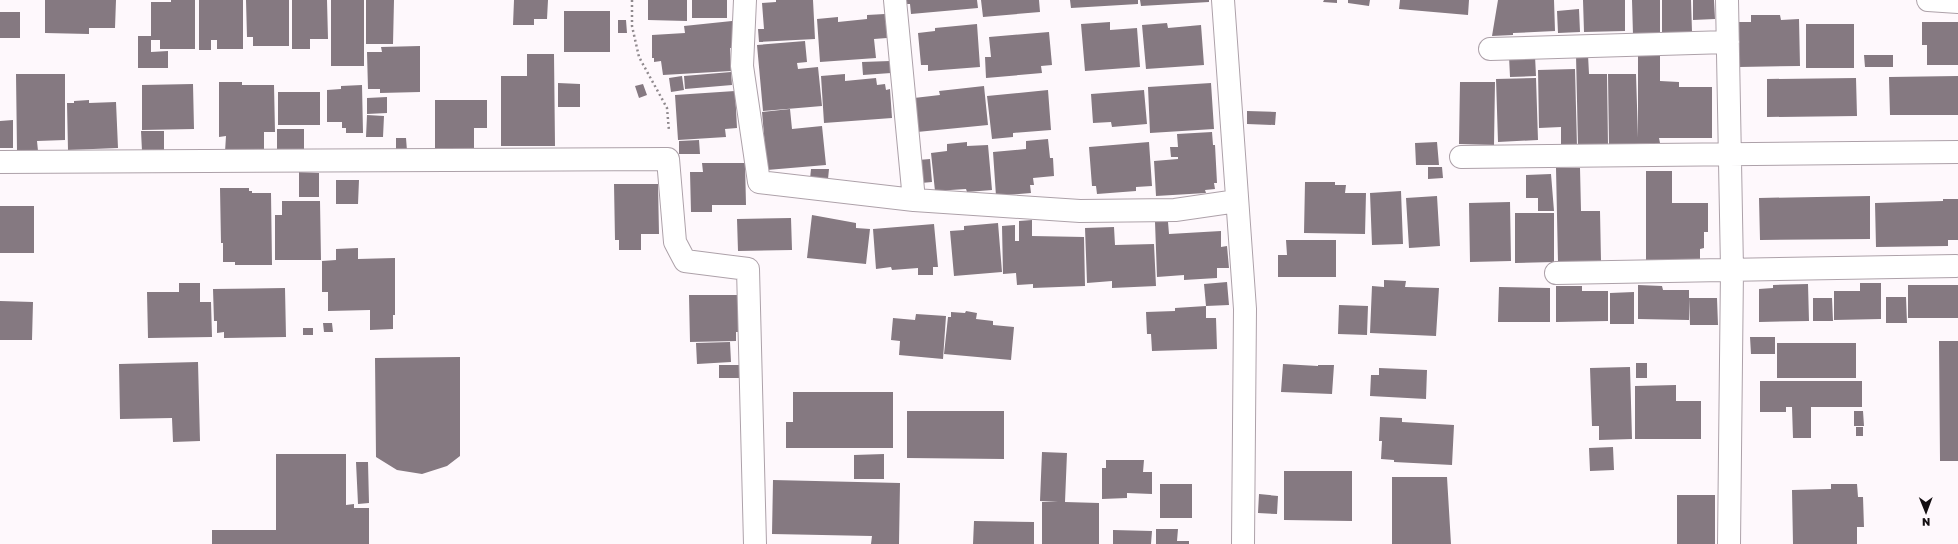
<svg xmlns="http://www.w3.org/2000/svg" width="1958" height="544" viewBox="0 0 1958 544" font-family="'Golos Text',sans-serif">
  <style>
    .building { fill: #857981 }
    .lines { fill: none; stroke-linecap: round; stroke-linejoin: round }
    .minor-casing { stroke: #ada1a9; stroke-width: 24 }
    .path { stroke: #908a8e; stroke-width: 2.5; stroke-dasharray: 2 3; stroke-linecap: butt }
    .minor { stroke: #fff; stroke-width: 22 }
  </style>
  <rect width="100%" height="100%" fill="#fef8fc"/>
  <!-- building -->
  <path class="building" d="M45 0H116L115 28H89V34L45 33Z
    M171 0H195V49H160V40H151V52L168 51V68H138V36H151V2H171Z
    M199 0H243V49H217V40H211V50H199Z
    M246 0H289V46H253V37H247Z
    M292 0H327L328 39H310V49H292Z
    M331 0H364V66H331Z
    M366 0H394L393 44H366Z
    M514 0H548L547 19H534V25H513Z
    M648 0H687V21L648 20Z
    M692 0H727V18H692Z
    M776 0H813L815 39 759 42 758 29H764L762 3 776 2Z
    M906 0H977L978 8 911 14 910 4H906Z
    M981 0H1039L1040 12 983 17Z
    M1070 0H1138V4L1071 8Z
    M1140 0H1209V2L1141 6Z
    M1324 0H1337V3L1323 2Z
    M1348 0H1370L1369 6 1348 3Z
    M1400 0H1469L1468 15 1399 9Z
    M1498 0H1554L1555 31 1513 33V35L1492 36Z
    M1583 0H1625V31L1584 32Z
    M1632 0H1660V34L1633 35Z
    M1662 0H1691L1692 32 1662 33Z
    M1693 0H1714L1715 19 1693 20Z
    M1579 9 1580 32 1558 33 1557 11Z
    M564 11H610V52H564Z
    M0 12H20V38H0Z
    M885 14 887 38 874 39 876 58 820 62 817 19 838 17V22L867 19V15Z
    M1751 15H1780L1781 20 1799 19 1800 66 1739 67V22H1751Z
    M618 20H626L627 33H618Z
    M732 21 734 48H730L731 71 663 75 661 61 654 62V58H652V35L685 33 684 26Z
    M1110 22V30L1137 28 1140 67 1085 71 1081 24Z
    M1922 22H1958V65H1927V45H1922Z
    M1167 23 1168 28 1201 25 1204 65 1146 69 1142 25Z
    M977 24 980 67 928 71V65H921L918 33 935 31V28Z
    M1806 24H1854V68H1806Z
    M1049 32 1052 65 1041 66 1042 73 986 78 985 57H991L989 37Z
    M805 41 807 62 797 63 798 69 818 67 822 106 763 111 757 45Z
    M420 46V92L380 93V89H368L367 52H382L381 47Z
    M527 54H554L555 146H501V76H527Z
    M1638 54H1660V81L1679 82V87H1712V138H1659L1660 143 1609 145 1608 74H1636L1638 138Z
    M1576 55H1588L1589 74H1607L1608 145 1578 146Z
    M1864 55H1893V67H1865Z
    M1509 56H1535L1536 76 1510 77Z
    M890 61 891 73 863 75 862 62Z
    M1575 69 1577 147H1561V127L1539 128 1538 70Z
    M731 72 732 85 685 89 684 76Z
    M16 74H65V140L37 141 38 151H17Z
    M845 74V81L876 78 877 85 885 84 886 90 890 89 892 118 824 123 821 76Z
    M682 76 684 90 671 92 669 78Z
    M1958 76V115H1890L1889 77Z
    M1536 78 1538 140 1498 142 1496 79Z
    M1856 78 1857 116 1767 117V79Z
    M219 82H242V85H274L275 132H264V151L225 152 226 136 219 137Z
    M1460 82H1495L1494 145 1459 144Z
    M558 83 580 84V107H558Z
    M1211 83 1214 129 1150 133 1148 87Z
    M193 84 194 129 142 130V85Z
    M643 84 647 95 639 98 635 86Z
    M362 85 363 133H346V128H342V122H327V90L341 89V86Z
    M984 86 988 125 917 132 914 98 940 95 939 91Z
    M1048 90 1051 130 1013 133V137L992 139 987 96Z
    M1144 90 1147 124 1112 127 1111 122 1093 123 1091 94Z
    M735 91 737 128 725 129 726 137 678 140 675 95Z
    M278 92H320V125H278Z
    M387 97V113L367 114V98Z
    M89 100V103L116 102 118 148 68 150 67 103H74V101Z
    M435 100H487V128H474V150H435Z
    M790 109 792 129 822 126 826 165 767 170 762 112Z
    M1247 111 1276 112 1275 125 1247 124Z
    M367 115 384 116 383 137H366Z
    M13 120V148H0V121Z
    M277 129H304V152H277Z
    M141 131H164V151H142Z
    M1212 132 1213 145H1215L1217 183H1214L1215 189 1205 190 1206 193 1156 196 1154 161 1178 159V157H1171L1170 147H1178L1177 134Z
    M396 138H406L407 151H396Z
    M1048 139 1050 158H1053L1054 176 1033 178 1034 185H1030L1031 193 996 196 993 152 1026 149V141Z
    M699 140 700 154H679V141Z
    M967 142V146L988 145 992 190 967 192 966 189 935 191 931 153 947 151V144Z
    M1149 142 1152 186 1136 187V191L1097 194 1096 186H1092L1089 147Z
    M1437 142 1439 165H1416L1415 143Z
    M930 159 932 182 921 183 918 160Z
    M702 163H745L746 205H712V212H691L690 172H703Z
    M1428 167H1442L1443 178 1428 179Z
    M1556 168H1580L1581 211H1600L1601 261 1558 262Z
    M811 169H829L828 179H810Z
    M1646 171H1672V203H1708V232H1704V248L1700 249V261H1646Z
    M299 172 319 173V197H299Z
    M1551 174 1554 211H1538V198H1526V175Z
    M336 180H359L358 204H336Z
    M1305 182H1335V185H1346L1345 193H1366L1365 234 1304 233Z
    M614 184H658L659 234H641V250H619V240H615Z
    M220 188H249V191H252V193H271L272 265H235V262H223V243H221Z
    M1401 191 1403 244 1372 245 1370 193Z
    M1437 196 1440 246 1409 248 1406 198Z
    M1870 196V239L1760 240 1759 198Z
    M1943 199H1958V240H1948V246L1876 247 1875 203 1943 201Z
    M282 201H320L321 260H275V215H282Z
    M1510 202 1511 261 1470 262 1469 203Z
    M0 206H34V253H0Z
    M1515 213H1554V262L1515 263Z
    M812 215 856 223V228L870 229 866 264 807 258Z
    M791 218 792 250 738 251 737 219Z
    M1032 220V236L1084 237 1085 286 1033 288V284L1017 285 1016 273 1003 274 1002 226 1015 225V241H1019V221Z
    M1155 222H1168L1169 234 1221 231V247L1227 246 1229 268H1217V278L1184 280V275L1157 277Z
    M998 223 1002 272 954 276 950 231 964 230V226Z
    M934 224 938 267H933V275H918V268L892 270 891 267 876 269 873 229Z
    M1114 227 1115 245 1154 244 1156 286 1112 288V281L1087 283 1085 228Z
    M1286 240H1336V277H1278V255H1287Z
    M358 248V259L395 258V315H393V329L370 330V310L328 311V292H322V261L336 260V249Z
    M1384 280 1406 281 1405 287 1439 288 1436 336 1370 333 1372 286 1384 287Z
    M1227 282 1229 305 1206 306 1204 284Z
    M179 283H200V302H211L212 337 148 338 147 292H179Z
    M1860 283H1881V319L1834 320V291H1860Z
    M1808 284 1809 321 1759 322V289L1773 288V285Z
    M1638 285 1662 286 1663 290H1689V320L1638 319Z
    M1908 285H1958V318H1908Z
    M1556 286H1582V291H1608V321L1556 322Z
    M1499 287 1550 288V322H1498Z
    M285 288 286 337 224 338V332L217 333V321H214L213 289Z
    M1634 292V324H1610V293Z
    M689 295H738L740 332H736V341L690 342Z
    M1886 297H1906L1907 323H1886Z
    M1689 298H1717L1718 325H1690Z
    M1813 298H1832L1833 321H1813Z
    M0 301 33 302 32 340H0Z
    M1339 305 1368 306 1367 335 1338 334Z
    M1206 306V318H1216L1217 349 1152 351 1151 334H1147L1146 312 1175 311V308Z
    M966 311 977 313 976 319 993 321V325L1014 327 1011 360 944 354 948 317H951V312L965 313Z
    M916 314 946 316 943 359 899 355 900 341 891 340 893 318 915 320Z
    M323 323H332L333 332H324Z
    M303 328H313V335H303Z
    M1750 337H1775V354H1751Z
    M1939 341H1958V461H1940Z
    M730 342 731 362 697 364 696 343Z
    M1777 343H1856V378H1777Z
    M460 357V456L447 466 422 474 397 470 376 457 375 358Z
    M198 362 200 441 173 442 172 418 120 419 119 364Z
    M1636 363H1647V378H1636Z
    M1283 364 1318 366V365H1334L1332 394 1281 392Z
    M719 365H742V378H719Z
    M1630 367 1632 439 1599 440V426H1592L1590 368Z
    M1379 368 1427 370 1426 399 1370 396 1371 375H1379Z
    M1760 381H1862V407H1811V438H1793L1792 407H1786V412H1760Z
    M1676 385V401H1701V439H1635V386Z
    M793 392H893V448H786V422H793Z
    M907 411H1004V459L907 458Z
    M1854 411H1863L1864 426H1854Z
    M1380 417 1402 418V422L1454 425 1452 465 1394 462V460L1381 459 1382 441H1379Z
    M1856 427H1863V436H1856Z
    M1613 447 1614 470 1590 471 1589 448Z
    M1042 452 1067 453 1065 502 1099 503V544H1042V502H1058L1040 501Z
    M276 454H346V505L354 504V508H369V544H212V530H276Z
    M884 454V479H854V455Z
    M1106 460H1144L1143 472H1152V494L1127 493V498L1102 499V468H1106Z
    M356 462H368L369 503 358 504Z
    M1284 471H1352V521L1284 520Z
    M1392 477H1447L1451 544H1392Z
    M773 480 900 483 899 544H871L872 536 772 534Z
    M1160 484H1192V518H1160Z
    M1831 484H1857L1858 497H1863L1864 527H1857V544H1793L1792 490 1831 489Z
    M1259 494 1278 496 1277 514 1258 513Z
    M1677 495H1715V544H1677Z
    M974 521 1034 522V544H973Z
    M1156 529H1178L1177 541H1189V544H1156Z
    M1113 530 1152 531 1151 544H1113Z"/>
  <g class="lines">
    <defs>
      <path id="minor" d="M745 0 742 66 759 182 914 200 1080 211 1175 210 1237 201
        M895 0 914 200
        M1223 0 1245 309 1243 544
        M1727 0 1732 269 1729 544
        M1928 0 1958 2
        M1490 49 1728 42
        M1461 157 1958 152
        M0 162 668 159 675 242 685 261 748 269 755 544
        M1556 273 1956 266"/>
    </defs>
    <!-- minor casing -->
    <use href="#minor" class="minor-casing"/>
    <!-- path -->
    <path class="path" d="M632 0V26L639 57 667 108 669 131"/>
    <!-- minor -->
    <use href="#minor" class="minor"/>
  </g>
  <!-- north arrow -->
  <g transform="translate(1926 512) rotate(179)" stroke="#fef8fc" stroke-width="3" paint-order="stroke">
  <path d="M0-3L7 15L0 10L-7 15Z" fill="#130e11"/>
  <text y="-6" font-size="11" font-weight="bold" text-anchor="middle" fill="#130e11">N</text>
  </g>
</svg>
